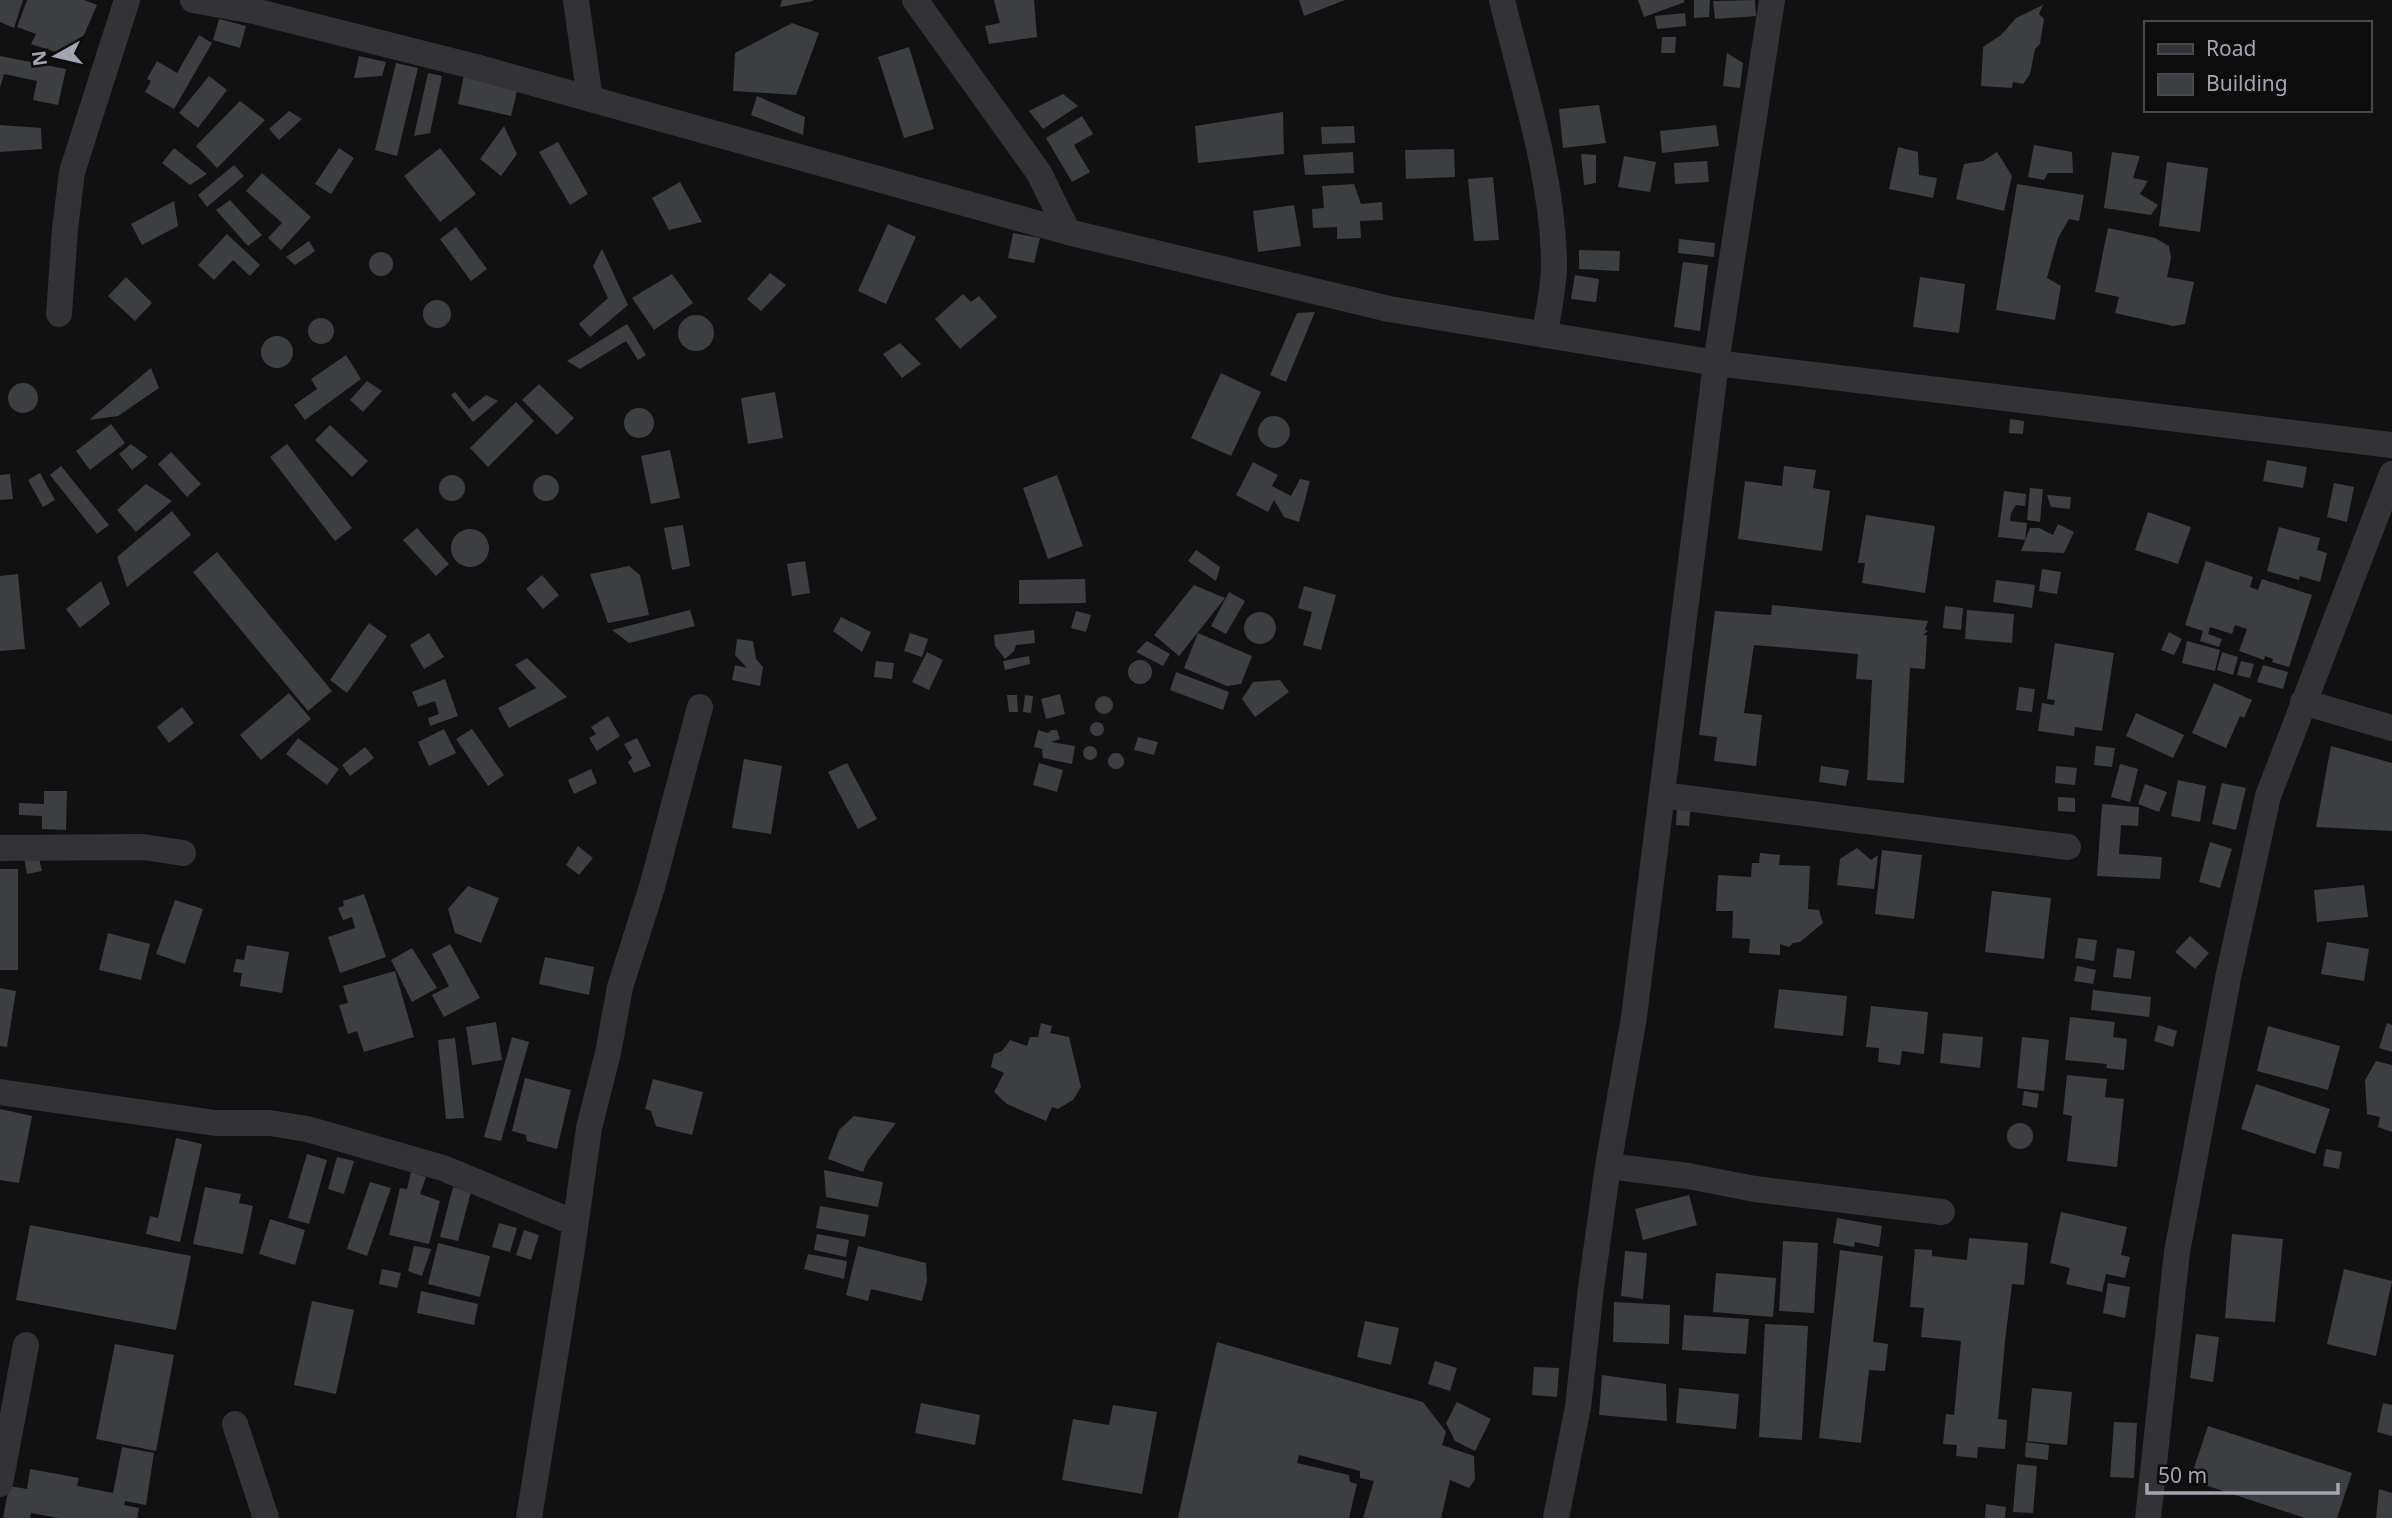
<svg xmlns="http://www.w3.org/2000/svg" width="2392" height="1518" viewBox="0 0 2392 1518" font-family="'Noto Sans',sans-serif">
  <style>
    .building { fill: #3d3e42 }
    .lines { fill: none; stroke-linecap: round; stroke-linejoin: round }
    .minor { stroke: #323237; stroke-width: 26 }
  </style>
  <rect width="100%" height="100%" fill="#111112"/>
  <!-- building -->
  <path class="building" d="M0 0H23L14 28 0 22Z
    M27 0H84L97 5 74 58 31 44 36 34 17 27Z
    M782 0H813V1L780 7Z
    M994 0H1034L1037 37 989 44 985 26 1000 23Z
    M1299 0H1345L1304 16Z
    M1638 0H1684L1685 2 1644 17Z
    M1694 0H1710L1709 17 1694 18Z
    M1755 0 1756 16 1715 19 1713 1Z
    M2043 5 2039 14 2044 19 2040 44 2035 49 2030 74 2023 84 2013 82 2012 88 1981 86 1983 47 2001 35 2016 18Z
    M1685 13 1686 26 1657 29 1655 16Z
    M219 19 246 26 240 48 213 40Z
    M792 23 819 33 796 95 733 91 735 53Z
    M199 35 212 43 174 109 145 92 151 81 147 79 157 61 177 73Z
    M1662 37H1676L1675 53H1661Z
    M909 47 934 129 904 138 878 57Z
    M1727 53 1743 63 1740 88 1723 86Z
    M0 56 66 69 58 105 33 100 37 81 4 74 0 88Z
    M359 56 386 62 382 76 354 78Z
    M396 63 418 68 397 156 375 150Z
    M428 73 442 76 430 133 414 136Z
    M464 75 518 87 511 116 458 104Z
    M209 76 227 90 198 128 179 113Z
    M1063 94 1078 106 1043 129 1029 111Z
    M757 96 805 117 803 135 751 115Z
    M240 101 265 120 217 168 196 146Z
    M1599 105 1606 143 1563 148 1559 109Z
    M289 111 302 119 279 140 269 129Z
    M1283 112 1284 154 1198 163 1195 126Z
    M1082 116 1093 134 1074 145 1090 172 1072 182 1046 138Z
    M0 125 41 128 42 149 0 152Z
    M1716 125 1719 146 1662 153 1660 131Z
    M504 126 517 154 501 176 480 159Z
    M1354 126 1355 143 1322 144 1321 127Z
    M558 142 588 194 570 205 539 152Z
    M2034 145 2072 152 2073 173H2048L2044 180 2028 177Z
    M1898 147 1918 152 1919 175 1937 178 1933 198 1889 189Z
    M174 148 207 174 190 185 162 163Z
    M339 148 354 158 331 194 315 184Z
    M440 148 476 194 440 222 404 176Z
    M1454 149 1455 177 1406 179 1405 150Z
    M1353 152 1354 173 1305 175 1303 155Z
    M1997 152 2012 176 2004 211 1956 199 1964 164 1983 161Z
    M2112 152 2140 156 2133 178 2148 181 2140 194 2158 205 2151 215 2104 208Z
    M1581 154 1596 155V183L1584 185Z
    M1624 156 1656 162 1650 192 1618 187Z
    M1707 161 1709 182 1675 184 1674 163Z
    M2167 162 2208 168 2200 232 2159 226Z
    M234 165 244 176 207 207 198 195Z
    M262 173 311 217 281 250 268 238 282 223 246 191Z
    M1493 177 1499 240 1474 241 1468 179Z
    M680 182 702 222 669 230 652 198Z
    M1354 184 1361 204 1382 202 1383 220 1360 221 1361 238 1337 239V227L1313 228 1312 209 1324 208 1322 186Z
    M2017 184 2084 195 2079 221 2069 219 2058 238 2047 278 2061 286 2055 320 1996 310Z
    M230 200 262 235 248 246 216 210Z
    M174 201 178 226 142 245 131 224Z
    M1294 205 1301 246 1258 252 1253 211Z
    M888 224 916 237 886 304 858 291Z
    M456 227 487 269 471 281 440 239Z
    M2108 228 2155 238 2169 246 2171 258 2167 277 2194 282 2185 324 2173 326 2115 313 2119 297 2095 292Z
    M1013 233 1040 238 1034 263 1008 258Z
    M227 234 260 265 250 276 233 260 214 280 198 265Z
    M1679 239 1715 243 1714 257 1678 253Z
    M309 241 315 251 295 265 286 257Z
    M602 249 628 305 590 337 579 324 608 298 593 266Z
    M1579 250 1620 251 1619 271 1579 269Z
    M369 264a12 12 0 1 1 24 0a12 12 0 1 1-24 0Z
    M1683 262 1708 265 1700 331 1674 327Z
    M770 273 786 285 761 311 747 299Z
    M672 274 693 303 654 330 632 298Z
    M1575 275 1599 279 1596 302 1571 299Z
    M126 277 152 303 135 321 108 296Z
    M1920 277 1965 284 1959 333 1913 327Z
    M963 294 971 302 979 296 997 317 960 349 935 319Z
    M423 314a14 14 0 1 1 28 0a14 14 0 1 1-28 0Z
    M1315 312 1286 382 1270 375 1297 313Z
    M678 333a18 18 0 1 1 36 0a18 18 0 1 1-36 0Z
    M308 331a13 13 0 1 1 26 0a13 13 0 1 1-26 0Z
    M627 324 646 355 638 360 626 341 580 369 567 361Z
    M261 352a16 16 0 1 1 32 0a16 16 0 1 1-32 0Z
    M900 343 921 364 902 378 883 354Z
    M346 355 361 379 305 420 294 405 317 389 311 379Z
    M151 368 159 388 118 416 89 420Z
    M1221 373 1261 392 1231 456 1191 438Z
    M367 381 382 391 363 412 350 400Z
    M8 398a15 15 0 1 1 30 0a15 15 0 1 1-30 0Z
    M539 384 574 418 557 435 522 400Z
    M455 392 469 409 486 395 498 401 473 422 451 395Z
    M775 392 783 438 748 444 741 398Z
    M516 402 534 421 488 467 470 448Z
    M624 423a15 15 0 1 1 30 0a15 15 0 1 1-30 0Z
    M1258 432a16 16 0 1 1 32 0a16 16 0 1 1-32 0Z
    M2010 419 2024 421 2023 434 2009 433Z
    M111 424 125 443 90 470 76 451Z
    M330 425 368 461 352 477 315 440Z
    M131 444 148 457 132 470 119 454Z
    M287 444 352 528 335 541 270 457Z
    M670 450 680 498 651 504 641 456Z
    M171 452 201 484 187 497 158 464Z
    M2267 460 2307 467 2303 488 2263 481Z
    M1253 462 1278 475 1272 486 1291 496 1300 479 1310 481 1299 522 1284 517 1274 500 1268 512 1236 495Z
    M61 466 109 525 97 534 50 475Z
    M1784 466 1816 470 1813 488 1830 491 1822 551 1738 539 1745 481 1782 486Z
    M40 473 55 500 43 507 28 480Z
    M10 474 13 499 0 500V475Z
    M533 488a13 13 0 1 1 26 0a13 13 0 1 1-26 0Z
    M1057 475 1083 546 1048 559 1023 488Z
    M439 488a13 13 0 1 1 26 0a13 13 0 1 1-26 0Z
    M2334 483 2354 487 2347 522 2327 517Z
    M146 484 172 501 136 532 117 510Z
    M2030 488 2043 489 2040 522 2027 520Z
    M2004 491 2026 494 2025 506 2016 505 2011 513 2010 521 2027 523 2025 540 1998 537Z
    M2047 495 2071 497 2070 509 2051 507Z
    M172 511 191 535 127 587 117 557Z
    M2148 512 2191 527 2178 564 2135 550Z
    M1866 515 1935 526 1925 593 1862 583 1865 563H1858Z
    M2058 524 2074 532 2064 553 2021 551 2030 528H2039L2053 535Z
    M683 525 690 566 672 570 664 528Z
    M2279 527 2320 538 2317 550 2327 553 2320 582 2300 576 2299 580 2267 571Z
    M417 528 449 564 436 576 403 540Z
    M451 548a19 19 0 1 1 38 0a19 19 0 1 1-38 0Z
    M1196 550 1220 567 1216 581 1188 561Z
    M217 552 332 691 308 711 193 572Z
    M805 561 810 593 792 596 787 564Z
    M2206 561 2253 577 2250 587 2258 590 2262 579 2312 595 2289 667 2272 662 2273 659 2265 656 2264 660 2239 651 2247 629 2235 625 2232 634 2210 627 2208 634 2222 639 2219 647 2200 641 2203 631 2185 625Z
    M629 566 640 575 649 615 608 623 590 574Z
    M2042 569 2061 572 2057 594 2039 591Z
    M18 574 25 649 0 651V576Z
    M542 575 559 595 543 609 526 589Z
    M1085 579 1086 603 1019 604V580Z
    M1996 580 2035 585 2032 608 1993 602Z
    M101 581 110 604 80 628 66 609Z
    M1194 585 1225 598 1179 656 1154 635Z
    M1304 586 1336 595 1321 650 1303 645 1312 612 1298 608Z
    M1229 592 1245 601 1226 634 1211 626Z
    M1772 605 1928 621 1925 630 1928 631 1923 635H1927L1925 669 1910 668 1904 783 1867 780 1872 680 1856 679 1858 654 1754 645 1744 713 1762 715 1756 766 1714 761 1717 737 1699 735 1715 611 1771 615Z
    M1945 606 1963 608 1961 630 1943 628Z
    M690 610 695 626 629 643 612 630Z
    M1967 610 2014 614 2012 643 1965 639Z
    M1076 611 1091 615 1086 632 1071 628Z
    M1244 628a16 16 0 1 1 32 0a16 16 0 1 1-32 0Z
    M841 617 871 632 862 652 833 631Z
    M369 623 387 636 347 693 330 680Z
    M1034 630 1035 643 1016 645 1014 651 1005 659 995 646 994 635Z
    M2169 632 2182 639 2174 655 2161 650Z
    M429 633 444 657 424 669 410 645Z
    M910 633 928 639 922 657 904 651Z
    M1198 633 1252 656 1241 684 1227 686 1184 668Z
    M737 639 753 641 756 659 763 667 760 686 732 680 735 665 747 668 735 655Z
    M1147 641 1170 654 1163 666 1136 652Z
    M2187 641 2220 650 2215 671 2182 663Z
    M2055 643 2114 653 2102 731 2075 727 2074 736 2038 731 2042 703 2054 705 2055 700 2047 699Z
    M927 652 943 660 929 690 912 682Z
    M2222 652 2238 657 2233 675 2217 670Z
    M1029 656 1030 664 1005 670 1003 661Z
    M527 658 567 697 509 728 498 708 536 688 515 665Z
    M1128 672a12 12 0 1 1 24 0a12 12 0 1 1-24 0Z
    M876 661 894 663 892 679 874 677Z
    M2241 661 2254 664 2250 678 2237 675Z
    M2263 665 2288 672 2283 689 2257 682Z
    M1176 672 1229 692 1223 710 1170 690Z
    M445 679 458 716 430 726 428 718 439 714 435 701 418 707 412 692Z
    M1280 680 1289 692 1255 717 1242 699 1253 682Z
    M2214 683 2252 700 2244 718 2240 716 2226 748 2192 733Z
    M2019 687 2035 689 2032 712 2016 710Z
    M289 693 311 719 261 760 240 735Z
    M1060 694 1065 714 1046 719 1041 699Z
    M1007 695H1017L1018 712H1009Z
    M1025 695 1033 696 1031 713 1023 712Z
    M1095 705a9 9 0 1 1 18 0a9 9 0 1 1-18 0Z
    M182 707 194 723 169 743 157 727Z
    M2136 713 2184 735 2173 758 2126 736Z
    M608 716 620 736 597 751 589 738 596 734 591 727Z
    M1090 729a7 7 0 1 1 14 0a7 7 0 1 1-14 0Z
    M444 729 456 753 429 766 418 742Z
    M472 729 504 775 488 786 456 739Z
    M1038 730 1048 733 1052 730H1057L1060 739 1051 742 1075 746 1072 764 1043 758 1042 749 1034 747Z
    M1138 737 1158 742 1154 755 1134 750Z
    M298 738 339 769 327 785 286 754Z
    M637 738 651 766 634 773 628 762 632 758 624 744Z
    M1083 753a7 7 0 1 1 14 0a7 7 0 1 1-14 0Z
    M2096 746 2115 748 2112 767 2094 765Z
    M2331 746 2392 763V831L2316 827Z
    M365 747 374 758 350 776 342 765Z
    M1108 761a8 8 0 1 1 16 0a8 8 0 1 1-16 0Z
    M744 759 782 766 771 834 732 828Z
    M847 763 877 819 858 829 828 772Z
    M1039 763 1063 770 1057 792 1033 785Z
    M2120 764 2138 769 2130 802 2111 797Z
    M1821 766 1849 770 1846 786 1819 782Z
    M2056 766 2077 768 2075 785 2055 783Z
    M591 769 597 783 574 794 568 780Z
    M2178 780 2206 786 2200 822 2171 816Z
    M2222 783 2246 788 2236 830 2212 824Z
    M2145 784 2167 792 2159 812 2138 804Z
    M44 791H67L66 830 42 829V816L19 815V803L44 804Z
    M2058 797 2075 798V812L2058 811Z
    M1677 803 1691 804 1689 826 1676 825Z
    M2102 804 2139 807 2138 826 2121 825 2119 854 2162 857 2160 879 2097 876Z
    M2210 842 2232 849 2220 888 2199 882Z
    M578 846 593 858 579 875 566 865Z
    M1857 848 1871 860 1878 855 1874 889 1837 885 1840 859Z
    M1882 850 1922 855 1914 919 1875 914Z
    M1760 853 1780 855 1779 865 1810 866 1808 909 1819 910 1823 923 1800 942 1793 943 1789 947 1780 944V955L1749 953 1750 939 1732 938 1733 911H1716L1718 875 1751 877 1752 863H1759Z
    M38 854 42 871 27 874 24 857Z
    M0 869H18V970H0Z
    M2364 885 2368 917 2317 922 2314 890Z
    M468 886 499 898 481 943 455 933 448 909Z
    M1992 891 2051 898 2044 959 1985 952Z
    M364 894 386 957 340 973 328 937 355 928 352 917 343 920 338 908 344 906 343 901Z
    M175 900 203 909 185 964 156 954Z
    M108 933 150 944 141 980 99 970Z
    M2190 936 2209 953 2195 969 2175 952Z
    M2078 938 2097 940 2094 961 2075 958Z
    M2327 942 2369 949 2364 981 2321 974Z
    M450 944 480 998 444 1017 432 995 449 986 432 954Z
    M247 945 289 952 282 993 240 986 242 973 233 972 236 959 244 960Z
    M412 948 437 988 412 1002 391 960Z
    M2117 948 2135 951 2131 979 2113 977Z
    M545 957 594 967 589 995 539 984Z
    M2077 966 2096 970 2093 984 2074 981Z
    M395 971 414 1037 364 1052 357 1031 348 1034 339 1005 348 1003 343 986Z
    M0 988 16 991 7 1047 0 1046Z
    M1779 989 1847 996 1843 1036 1774 1028Z
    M2093 990 2151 997 2149 1017 2091 1010Z
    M1871 1006 1928 1012 1924 1054 1902 1051 1900 1065 1878 1062 1879 1048 1866 1047Z
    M2070 1017 2115 1022 2113 1037 2127 1039 2124 1070 2106 1068 2107 1064 2065 1060Z
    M496 1022 502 1060 472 1065 466 1027Z
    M1041 1023 1052 1026 1050 1033 1069 1037 1081 1087 1073 1100 1058 1109 1052 1107 1046 1121 1007 1104 994 1092 1004 1073 991 1067 994 1054 1002 1051 1010 1040 1027 1046 1030 1037H1038Z
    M2387 1023 2392 1025V1052L2379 1048Z
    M2158 1025 2177 1031 2173 1047 2154 1041Z
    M2268 1026 2340 1046 2328 1090 2257 1071Z
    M1943 1033 1983 1037 1980 1068 1940 1063Z
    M512 1037 529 1042 501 1141 484 1137Z
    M2022 1037 2049 1040 2044 1091 2017 1088Z
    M455 1038 464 1118 446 1119 438 1040Z
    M2376 1061 2392 1065V1132L2378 1127 2380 1117 2367 1114 2365 1080Z
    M2067 1075 2107 1079 2105 1097 2124 1099 2117 1167 2067 1161 2072 1116 2063 1114Z
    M525 1078 571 1090 557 1149 527 1141 526 1135 512 1131Z
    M653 1079 703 1092 692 1135 656 1126 651 1111 645 1109Z
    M2256 1084 2330 1109 2315 1154 2241 1129Z
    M2024 1091 2039 1094 2037 1108 2022 1105Z
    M0 1109 32 1116 19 1183 0 1180Z
    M854 1116 896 1123 868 1160 863 1172 828 1159 839 1130Z
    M2007 1136a13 13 0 1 1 26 0a13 13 0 1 1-26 0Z
    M176 1138 202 1144 180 1242 146 1234 150 1216 158 1218Z
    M2326 1149 2342 1152 2339 1169 2323 1166Z
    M307 1154 327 1160 309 1224 288 1218Z
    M337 1157 354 1161 344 1194 328 1189Z
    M824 1170 883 1182 878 1207 826 1197Z
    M411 1172 426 1177 420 1194 440 1201 429 1244 389 1235 400 1188 407 1189Z
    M370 1182 391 1188 367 1256 347 1249Z
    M205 1187 241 1194 239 1203 253 1206 243 1254 193 1244Z
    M453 1187 471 1192 458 1241 440 1237Z
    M1689 1195 1697 1225 1643 1240 1635 1209Z
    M820 1206 869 1215 865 1237 816 1228Z
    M2061 1212 2127 1227 2121 1255 2130 1257 2125 1278 2106 1274 2102 1292 2066 1284 2070 1268 2050 1263Z
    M1837 1218 1882 1226 1879 1247 1855 1242 1854 1247 1833 1243Z
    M270 1219 305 1230 295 1265 259 1254Z
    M499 1223 517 1228 510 1252 492 1247Z
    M30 1225 191 1256 176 1330 16 1300Z
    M524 1230 539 1235 531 1260 516 1255Z
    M817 1234 849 1240 846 1257 814 1250Z
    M2232 1234 2283 1239 2275 1322 2225 1318Z
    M1969 1238 2028 1243 2024 1285 2012 1284 2005 1342 1998 1419 2007 1420 2005 1449 1978 1447 1977 1458 1956 1456 1957 1445 1943 1444 1946 1414 1954 1415 1961 1341 1921 1337 1924 1308 1910 1307 1915 1249 1932 1250V1256L1967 1260Z
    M1783 1241 1818 1243 1814 1313 1779 1311Z
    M438 1243 490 1256 480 1297 428 1284Z
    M414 1246 431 1249 422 1276 408 1271Z
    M858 1246 926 1263 927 1281 922 1301 871 1289 868 1301 846 1295Z
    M1840 1250 1883 1256 1873 1342 1888 1344 1885 1371 1869 1370 1861 1443 1819 1438Z
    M1625 1251 1647 1253 1643 1299 1621 1296Z
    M808 1254 847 1261 844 1279 804 1269Z
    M382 1269 401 1273 397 1288 379 1284Z
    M2344 1269 2392 1281 2376 1356 2327 1344Z
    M1716 1273 1776 1278 1773 1317 1713 1312Z
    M2108 1283 2130 1287 2125 1318 2103 1313Z
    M421 1291 478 1304 474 1325 417 1313Z
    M312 1301 354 1310 336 1394 294 1385Z
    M1614 1302 1670 1305 1669 1344 1613 1342Z
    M1684 1315 1749 1319 1746 1354 1682 1350Z
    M1365 1321 1399 1328 1391 1365 1357 1357Z
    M1765 1324 1808 1326 1802 1440 1759 1437Z
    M2196 1334 2219 1337 2213 1382 2190 1378Z
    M1217 1342 1423 1402 1446 1432 1442 1445 1474 1456 1475 1479 1469 1488 1450 1480 1441 1518H1363L1374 1481 1360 1478V1471L1299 1455 1297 1463 1349 1475 1350 1482 1357 1484 1349 1518H1178Z
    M115 1344 174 1355 156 1451 96 1439Z
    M1435 1361 1457 1368 1450 1391 1428 1384Z
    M1534 1367 1559 1368 1557 1397 1532 1395Z
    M1602 1375 1666 1384 1667 1421 1599 1415Z
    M1679 1388 1739 1394 1736 1429 1676 1423Z
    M2032 1388 2072 1392 2067 1445 2027 1441Z
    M1457 1402 1491 1419 1475 1451 1455 1441 1446 1423Z
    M921 1403 980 1415 975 1445 915 1433Z
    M2383 1403 2392 1405V1436L2377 1432Z
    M1113 1405 1157 1412 1142 1494 1062 1480 1073 1419 1109 1425Z
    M2114 1422 2137 1423 2134 1478 2110 1477Z
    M2208 1426 2352 1473 2337 1518H2305L2190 1480Z
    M2026 1442 2049 1445 2048 1460 2025 1457Z
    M122 1447 154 1453 146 1505 125 1501 124 1505 139 1508 137 1518H59L31 1513 30 1518H3L9 1486 27 1489 30 1469 79 1478 77 1486 113 1493Z
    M2017 1464 2037 1466 2033 1513 2013 1512Z
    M2379 1489 2392 1493V1518H2376Z
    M1986 1504 2006 1507 2005 1518H1985Z"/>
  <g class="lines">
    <!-- minor -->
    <path class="minor" d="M193 0 254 11 476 67 1068 232 1389 309 1716 363 2392 445
      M576 0 590 99
      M915 0 1039 173 1068 232
      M1502 0C1522 84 1552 172 1554 260 1555 284 1548 310 1545 335
      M59 314 65 229 72 172 127 0
      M2303 702 2392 728
      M1662 795 2068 847
      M0 848 143 847 183 853
      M0 1092 215 1123H270L307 1129 443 1168 575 1223
      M1608 1166 1688 1176 1755 1189 1942 1212
      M235 1424 266 1518
      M0 1484 26 1345
      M529 1518 571 1256 589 1128 608 1053 620 987 652 887 700 707
      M1556 1518 1578 1407 1591 1288 1608 1166 1634 1017 1716 363 1772 0
      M2148 1518 2177 1252 2228 978 2268 796 2392 474"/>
  </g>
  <!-- legend -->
  <rect x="2144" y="21" width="228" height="91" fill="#0c0c0d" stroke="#48494f" stroke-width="2"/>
  <rect x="2158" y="44" width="35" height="10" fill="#323237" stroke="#48494f" stroke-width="2"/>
  <text x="2206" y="56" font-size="21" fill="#a3a5b2">Road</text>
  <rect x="2158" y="74" width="35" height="21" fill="#3d3e42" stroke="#48494f" stroke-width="2"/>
  <text x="2206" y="91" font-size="21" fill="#a3a5b2">Building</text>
  <!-- north arrow -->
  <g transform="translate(56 56) rotate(262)" stroke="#0c0c0d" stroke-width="5" paint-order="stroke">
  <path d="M0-5L12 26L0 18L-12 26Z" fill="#a3a5b2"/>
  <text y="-10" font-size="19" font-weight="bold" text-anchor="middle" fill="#a3a5b2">N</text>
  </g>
  <!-- scale -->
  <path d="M2147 1483v10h191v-10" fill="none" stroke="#a3a5b2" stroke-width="3.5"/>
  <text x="2158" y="1483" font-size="21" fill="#a3a5b2" stroke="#0c0c0d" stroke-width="5" paint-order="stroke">50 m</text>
</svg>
